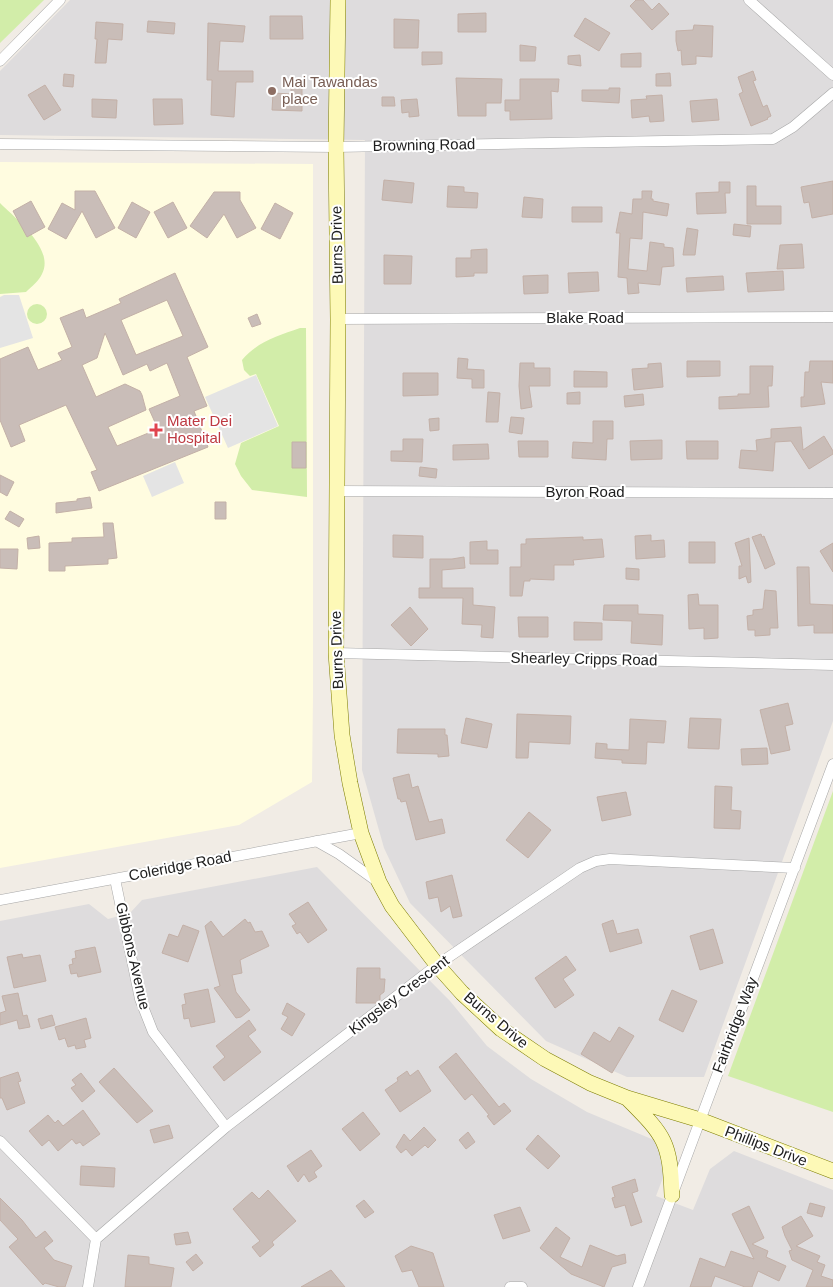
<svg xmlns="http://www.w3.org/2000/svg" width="833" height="1287" viewBox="0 0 833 1287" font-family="Helvetica,sans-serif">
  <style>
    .residential { fill: #dedcdd }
    .education { fill: #fffce0 }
    .grass { fill: #d2eda9 }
    .parking { fill: #e4e4e4 }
    .building { fill: #c9bdb8; stroke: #c3b0a7; fill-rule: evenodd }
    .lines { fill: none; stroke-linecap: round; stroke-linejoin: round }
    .minor-casing { stroke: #a7a7a7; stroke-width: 11 }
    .secondary-casing { stroke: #7d7d00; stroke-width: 16 }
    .minor { stroke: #fff; stroke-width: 10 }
    .secondary { stroke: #fdf9b7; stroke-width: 15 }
    .education-dot { fill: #8d6e63; stroke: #fff; stroke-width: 2 }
    .health-dot { fill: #e0444e; stroke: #fff; stroke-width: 2 }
    .labels { text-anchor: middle; stroke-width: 4; stroke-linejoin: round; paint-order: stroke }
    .education-label { font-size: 15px; fill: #785e54; stroke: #fff; text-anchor: start }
    .street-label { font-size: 15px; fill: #202020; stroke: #fff }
    .health-label { font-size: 15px; fill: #be3a42; stroke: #fff; text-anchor: start }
  </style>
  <rect width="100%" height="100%" fill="#f1ece5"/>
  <!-- residential -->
  <path class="residential" d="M70 0H833V721L704 1077H627L546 1041 410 903 384 848 362 770 365 140 0 135V71Z
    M317 867 450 1001 487 1046 531 1079 587 1112 654 1140 662 1148 664 1175 656 1196 693 1210 710 1169 734 1151 833 1190V1287H0V921L89 904 108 919 130 913 142 900Z"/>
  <!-- education -->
  <path class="education" d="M0 162 313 164V695L312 782 239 825 0 868Z"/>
  <!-- grass -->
  <path class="grass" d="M0 0H44L0 43Z
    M0 203C16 219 55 249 42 274 39 281 31 287 26 292L0 294Z
    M27 314a10 10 0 1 1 20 0a10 10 0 1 1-20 0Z
    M300 328H306L307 497 252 490 241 476 235 464 241 443 279 426 256 374 250 376 244 370 242 360C258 341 278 336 300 328Z
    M833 791V1112L728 1076Z"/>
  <!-- parking -->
  <path class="parking" d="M4 295H19L33 338 0 348V297Z
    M256 375 278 426 228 448 205 397Z
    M175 462 184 483 152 497 143 476Z"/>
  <!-- building -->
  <path class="building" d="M636 0H643L652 10 659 3 669 14 652 30 630 6Z
    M486 13V32H458V14Z
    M270 16H302L303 39H270Z
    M585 18 610 33 599 51 574 36Z
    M394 19 419 20 418 48H394Z
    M148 21 175 23 174 34 147 32Z
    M96 22 123 24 122 40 108 39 106 63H95L97 39H95Z
    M208 23 245 26 243 42 220 41 218 71H253V82H236L234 117 211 115 212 80H207Z
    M694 25 713 26 712 57 696 56V64L682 65 681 50 678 51 676 41V31L693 30Z
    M520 45 536 47 535 61H520Z
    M422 52H442V64L422 65Z
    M641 53V67H621V54Z
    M580 55 581 66 568 64V56Z
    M753 71 756 80 753 81 763 107 767 105 771 116 767 118 768 119 751 126 739 94 743 92 738 77Z
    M670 73 671 86H656V74Z
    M64 74 74 75 73 87 63 86Z
    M456 78 502 79 501 103H486V116H458Z
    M520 79H559L558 92 551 91 552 119 510 120V111H505V100H520Z
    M45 85 61 110 44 120 28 95Z
    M291 87H302V111L272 110 273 93 291 94Z
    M609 88H620L619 103 582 101V90H609Z
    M662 95 664 121 650 122 649 116 632 118 631 100 647 99 646 96Z
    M382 97H394L395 106H382Z
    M92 99 117 100 116 118 92 117Z
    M153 99H182L183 124 154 125Z
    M417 99 419 116 409 117V112L402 113 401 100Z
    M717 99 719 120 692 122 690 101Z
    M384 180 414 183 412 203 382 200Z
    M833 181V214L812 218 809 202 804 203 801 187Z
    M719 182H730V193H725L726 213 697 214 696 193 719 192Z
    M448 186 464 187V192L478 193 477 208 447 207Z
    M747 186H756V206H781V224H747Z
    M75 191H95L115 228 96 238 82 211 66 239 48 229 62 203 75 210Z
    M642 191H652L651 199H653V201L669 204 667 216 643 212 642 239 630 238 628 269 647 271 650 242 664 244V247L673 248 674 266 662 267 660 285 638 283 639 293 628 294 627 278 618 277 620 233H616L620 212 632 214 633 199H642Z
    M214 192H240V200L256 228 237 238 224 214 207 238 190 226Z
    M524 197 543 199 542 218 522 217Z
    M31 201 45 227 27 237 13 211Z
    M132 202 150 212 136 238 118 228Z
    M173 202 187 228 168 238 154 212Z
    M275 203 293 213 280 239 261 229Z
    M572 207H602V222H572Z
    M734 224 751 226 750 237 733 235Z
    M687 228 698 230 695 255H683Z
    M802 244 804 268 777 269 780 245Z
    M487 249V273H474V276L456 277V258H471V250Z
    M384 255 412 256 411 284H384Z
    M783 271 784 290 748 292 746 273Z
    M598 272 599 291 569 293 568 273Z
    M175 273 208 347 187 357 207 406 194 411 208 447 99 491 91 472 97 470 66 405 19 425 25 441 11 447 0 420V359L28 347 38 370 62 360 58 353 72 347 60 318 83 309 86 318 121 303 119 299ZM167 300 183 336 136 355 121 320ZM105 333 123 375 147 364 150 371 167 363 180 396 149 409 158 429 117 446 108 427 146 410 142 395 140 391 125 384 96 397 82 365 97 358Z
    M548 275V293L524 294 523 276Z
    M723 276 724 290 687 292 686 278Z
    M257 314 261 324 252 327 248 318Z
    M458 358 468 359 467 369 484 370V388H472V379L457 378Z
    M687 361H720V376L687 377Z
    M810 361H833V383L821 382 825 404 801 407V397H804L805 372H809Z
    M520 363H534V368H550V386H529L532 407 521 409 519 386Z
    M661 363 663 387 634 390 632 369 648 368V364Z
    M750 366H773L772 386H768L769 407 719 409V397L738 396V394H750Z
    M574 371 607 372V387H574Z
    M403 373H438V395L403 396Z
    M488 392 500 393 498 422H486Z
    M580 392V404H567V393Z
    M643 394 644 405 625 407 624 396Z
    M511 417 524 418 522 434 509 432Z
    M439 418V430L430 431 429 419Z
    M593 421H613V439H607L606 460 572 458 573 442 593 443Z
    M801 427 803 450 824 436 833 451V454L809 469 791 441 775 442 773 471 739 468 741 450 757 451 756 440 771 438V429Z
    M403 439H423L422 462 391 461V451H403Z
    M662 440V459L631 460 630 441Z
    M518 441H548V457H519Z
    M686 441H718V459H687Z
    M292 442H306V468H292Z
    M488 444 489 459 453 460V445Z
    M420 467 437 469 436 478 419 476Z
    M0 475 14 482 7 496 0 492Z
    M90 497 92 508 56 513V503L77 501V499Z
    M215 502H226V519H215Z
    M10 511 24 519 19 527 5 519Z
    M103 523H113L117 558 108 559V564L65 566V571H49V543L72 542V538L104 537Z
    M761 534 762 537 764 536 775 564 765 569 752 537Z
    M393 535 423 536V558L393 557Z
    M651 535V541L664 540 665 557 636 559 635 536Z
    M39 536 40 548 28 549 27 538Z
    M583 537V540L602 539 604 557 573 560 574 565H554V580L530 579V581H524L522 596H510V567H521V544H526V539Z
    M749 538 751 582 748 583 746 576 739 579V566H742L735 543Z
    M487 541V550H498V564H470V542Z
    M689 542H715V563H689Z
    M833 543V572L820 551Z
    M0 549H18L17 569 0 568Z
    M464 557 465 568 442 570V588H473V605L495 607 493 638 481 637 482 625 462 624 463 598H419V588H430V559H452Z
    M797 567H809L810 604 833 605V633H814V625L798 626Z
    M626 568 639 569V580L626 579Z
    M765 590 776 591 778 628H770V635L755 636V630H748L747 616 753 615V610L763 609Z
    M698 594 699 605H718V638L704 639V628L689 629 688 595Z
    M604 605H638V614L663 615 662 645 631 643 632 621 603 620Z
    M410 607 428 629 411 646 391 625Z
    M518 617H548V637H519Z
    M574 622 602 623V640H574Z
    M788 703 793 724 785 726 790 750 771 754 760 710Z
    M517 714 571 716 570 744 529 742 528 758H516Z
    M466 718 492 724 487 748 461 743Z
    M690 718 721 719 719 749 688 748Z
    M630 719 666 721 664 743 647 742 646 764 622 763V760L595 758 596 743 607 744V749L629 750Z
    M398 729H445V735H447L449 756 438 757V754L397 753Z
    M767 748 768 764 742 765 741 749Z
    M409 774 412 788 418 786 429 822 442 819 445 833 416 840 406 801 401 802 400 799H398L393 778Z
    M715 786 732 787 731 810 741 811 740 829 714 828Z
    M626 792 631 815 602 821 597 797Z
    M529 812 551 830 528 858 506 840Z
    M452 875 462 916 453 918 450 906 441 912 438 897 429 899 426 882Z
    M308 902 327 930 308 943 300 932 297 934 292 926 296 924 289 914Z
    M245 919 248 923 250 922 255 932 262 931 269 946 240 960 242 973 232 975 236 992 250 1010 241 1017 236 1018 214 988 220 986 205 926 211 921 223 937Z
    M613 920 617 934 638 929 642 943 610 952 602 924Z
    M183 925 199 931 188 962 162 953 169 934 178 937Z
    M713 929 723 963 700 970 690 936Z
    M95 947 101 972 78 977 77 973 71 974 69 965 73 964 72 959 76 958 75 951Z
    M22 954 23 958 40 955 46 981 14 988 7 957Z
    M566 956 576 970 563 979 574 995 555 1008 535 978Z
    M357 968H380V979H385L384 992 380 995V1000L376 1003H356Z
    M208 989 215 1022 191 1027 189 1018 184 1019 182 1005 186 1004 184 994Z
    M672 990 697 1001 683 1032 659 1020Z
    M18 993 23 1016 27 1015 30 1027 19 1029 17 1020 0 1025V1013L6 1011 2 996Z
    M287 1003 305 1014 292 1036 281 1029 288 1017 282 1014Z
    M52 1015 55 1025 41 1029 38 1019Z
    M86 1018 91 1038 84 1040 86 1047 76 1049 75 1045 68 1047 65 1038 59 1040 55 1027Z
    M249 1020 256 1030 248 1036 261 1052 224 1081 213 1067 225 1057 216 1046Z
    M619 1027 634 1036 612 1073 581 1054 594 1032 610 1042Z
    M456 1053 499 1107 504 1103 511 1111 494 1125 487 1116 489 1115 472 1094 465 1100 439 1067Z
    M114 1068 153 1111 137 1123 99 1082Z
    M418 1070 431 1091 400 1112 385 1090 398 1081 397 1078 407 1071 410 1076Z
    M18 1072 21 1081 18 1082 25 1103 7 1110 2 1098H0V1078Z
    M81 1073 95 1091 82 1102 71 1088 76 1085 72 1080Z
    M83 1110 100 1134 83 1146 80 1142 76 1144 72 1139 58 1151 49 1140 42 1146 29 1131 48 1115 55 1123 58 1120 63 1126Z
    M363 1112 380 1134 360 1151 342 1129Z
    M169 1125 173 1138 154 1143 150 1130Z
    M424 1127 436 1140 428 1148 425 1145 412 1156 406 1149 401 1153 396 1147 404 1134 410 1141Z
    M468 1132 475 1142 466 1149 459 1140Z
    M538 1135 560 1156 548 1169 526 1149Z
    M311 1150 322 1166 314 1172 317 1177 309 1182 304 1174 298 1182 287 1166Z
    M81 1166 115 1168 114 1187 80 1185Z
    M635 1179 638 1191 632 1193 642 1222 631 1226 625 1205 615 1208 612 1198 615 1197 612 1187Z
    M268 1190 296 1221 272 1242 274 1245 260 1257 252 1247 260 1241 233 1209 252 1192 259 1199Z
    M0 1198 22 1220 36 1238 45 1231 53 1241 44 1248 54 1260 72 1266 65 1287H59L45 1283 43 1285 9 1247 18 1239 0 1220Z
    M364 1200 374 1212 365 1218 356 1206Z
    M810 1203 825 1207 822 1217 807 1213Z
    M749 1206 764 1238 752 1244 768 1251 766 1257 786 1266 779 1281 758 1271 752 1287H745L715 1276 711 1287H690L700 1258 724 1267H725L731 1251 754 1259 732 1214Z
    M520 1207 530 1231 503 1239 494 1215Z
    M801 1216 813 1236 796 1246 820 1256 817 1262 825 1265 821 1276 833 1280V1287H806L813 1270 792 1260 789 1251 792 1250 785 1236 782 1227Z
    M556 1227 570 1238 560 1257 582 1267 590 1245 617 1256 625 1254 626 1263 612 1267 604 1287 571 1274 540 1248Z
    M188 1232 191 1243 176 1245 174 1234Z
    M411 1246 433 1253 444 1287H419L412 1270 402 1272 395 1256Z
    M196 1254 203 1263 193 1271 186 1262Z
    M128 1255 149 1257V1264L174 1268 171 1287H125Z
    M331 1270 345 1287H301Z"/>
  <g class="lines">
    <defs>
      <path id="minor" d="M749 0 833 75
        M0 61 60 0
        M0 144 336 147 773 139 793 127 833 93
        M338 319 833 317
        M336 491 833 493
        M336 653 833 665
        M316 841 339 854 378 882
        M115 879 140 999 153 1032 226 1127
        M0 900 361 833
        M0 1141 96 1239
        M88 1287 96 1239 226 1127 437 965 580 868 596 861 610 859 795 868
        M510 1287H522
        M638 1287 833 764"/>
      <path id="secondary" d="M338 0 336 147 338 319 336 653 342 735 350 783 361 833 379 882 392 906 437 965 462 993 501 1029 545 1059 590 1083 627 1098 700 1120 833 1171
        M628 1099C665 1136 670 1142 672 1195"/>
    </defs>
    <!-- minor casing -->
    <use href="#minor" class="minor-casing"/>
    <!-- secondary casing -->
    <use href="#secondary" class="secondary-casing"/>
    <!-- minor -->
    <use href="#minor" class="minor"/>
    <!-- secondary -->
    <use href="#secondary" class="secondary"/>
  </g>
  <!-- markers -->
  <circle class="education-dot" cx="272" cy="91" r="5"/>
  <path class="health-dot" d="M153.5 422.5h5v5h5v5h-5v5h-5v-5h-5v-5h5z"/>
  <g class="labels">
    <!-- education labels -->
    <g class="education-label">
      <text x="282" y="87">Mai Tawandas<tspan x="282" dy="17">place</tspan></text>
    </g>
    <!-- street labels -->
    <g class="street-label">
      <text transform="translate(424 145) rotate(-1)" y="5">Browning Road</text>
      <text transform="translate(337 245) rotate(-91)" y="5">Burns Drive</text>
      <text x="585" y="323">Blake Road</text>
      <text x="585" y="497">Byron Road</text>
      <text transform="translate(337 650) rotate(-92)" y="5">Burns Drive</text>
      <text transform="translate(584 659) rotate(1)" y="5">Shearley Cripps Road</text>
      <text transform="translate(180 866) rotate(-11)" y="5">Coleridge Road</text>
      <text transform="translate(133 956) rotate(77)" y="5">Gibbons Avenue</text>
      <text transform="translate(399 995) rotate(-37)" y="5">Kingsley Crescent</text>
      <text transform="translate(496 1020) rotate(40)" y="5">Burns Drive</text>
      <text transform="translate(735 1025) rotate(-69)" y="5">Fairbridge Way</text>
      <text transform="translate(766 1146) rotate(21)" y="5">Phillips Drive</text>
    </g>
    <!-- health labels -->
    <g class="health-label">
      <text x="167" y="426">Mater Dei<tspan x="167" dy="17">Hospital</tspan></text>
    </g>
  </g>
</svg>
